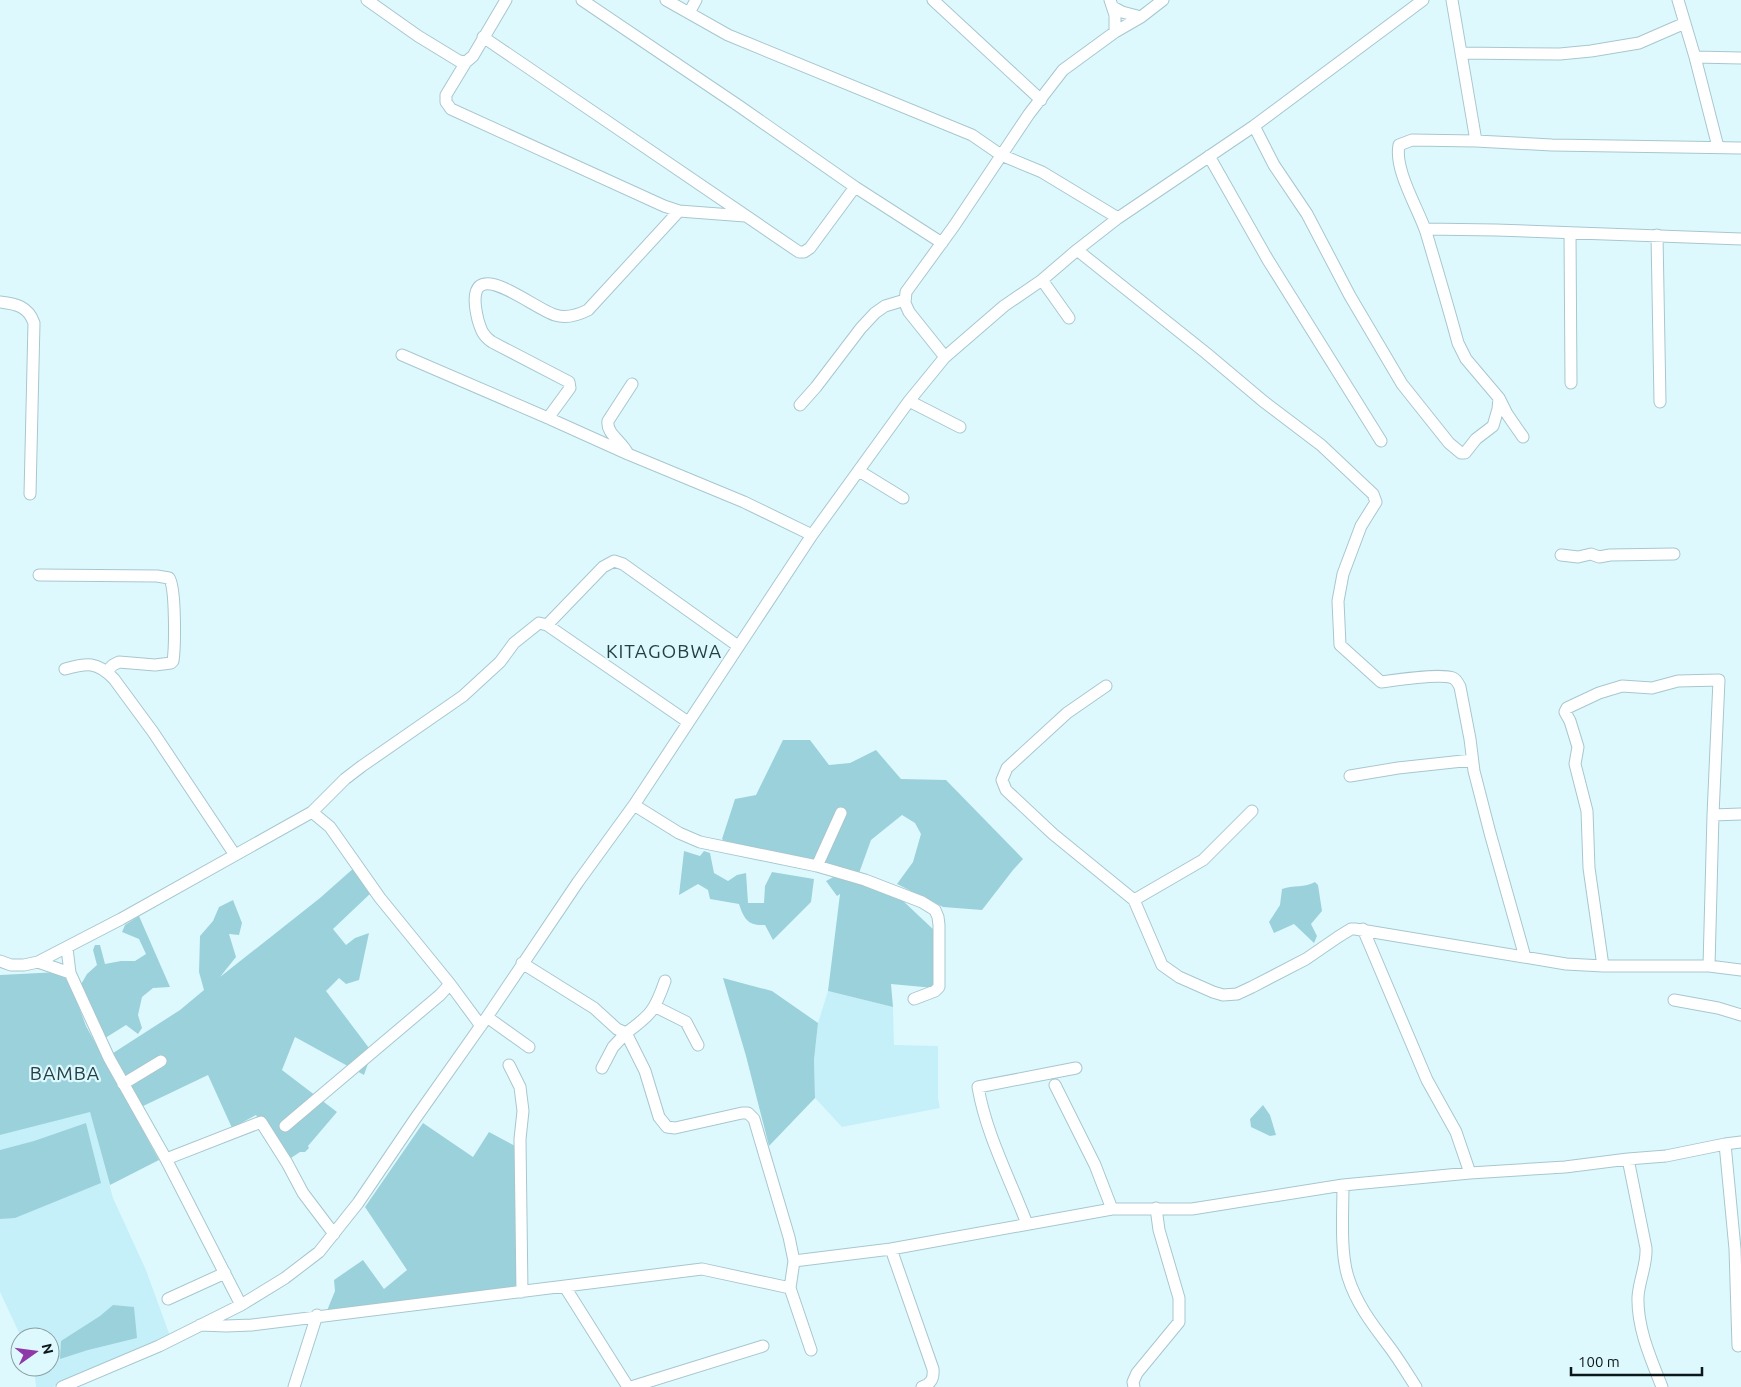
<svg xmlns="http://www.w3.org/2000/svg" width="1741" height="1387" viewBox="0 0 1741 1387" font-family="Ubuntu,sans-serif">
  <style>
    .built { fill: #c5f0f9 }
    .green { fill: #9bd1db }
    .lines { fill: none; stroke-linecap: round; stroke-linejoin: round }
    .minor-casing { stroke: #a7c7ce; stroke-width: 13 }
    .minor { stroke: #fff; stroke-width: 11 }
    .labels { text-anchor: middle; stroke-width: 4.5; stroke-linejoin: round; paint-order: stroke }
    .quarter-label { font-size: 19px; letter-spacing: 1px; fill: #223f45; stroke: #def9fe }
  </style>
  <rect width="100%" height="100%" fill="#def9fe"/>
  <!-- built -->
  <path class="built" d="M828 991 893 1007 894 1045 938 1046V1098L940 1108 842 1127 815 1098 814 1060 818 1023Z
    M90 1111 113 1198 146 1270 170 1336 53 1387H36L34 1367H50V1337H21L0 1292V1135Z"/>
  <!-- green -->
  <path class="green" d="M783 740H810L829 765 850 763 876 750 901 779 946 780 1023 859 1013 870 982 910 943 907 897 884 913 862 921 834 915 823 902 815 871 840 858 876 730 846 722 839 735 799 756 795Z
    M684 851 700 856 704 851 710 853 714 873 728 881 737 875 746 873 748 903H764L765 886 772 872 814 879 811 902 773 940 765 925C748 926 744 919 739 904L710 899 708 890 698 884 679 895Z
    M355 867 372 892 333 929 346 945 355 938 369 933 359 980 346 984 339 978 326 991 372 1052 364 1075 295 1037 282 1070 337 1112 308 1146 309 1148 305 1152H300L288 1160 268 1136 256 1115 232 1128 208 1075 139 1108 110 1055 180 1010 204 990 199 972 200 936 213 921 219 907 233 900 242 923 239 935 229 934 236 957 220 977 320 898Z
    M837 875 900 898 936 932 934 988 891 984 893 1007 828 991 840 894 837 896 826 881Z
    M1315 882 1318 885 1322 911 1311 924 1317 936 1314 943 1294 924 1274 933 1269 922 1280 905 1282 889C1293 885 1305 888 1315 882Z
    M139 916 170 987 153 988 142 997 138 1015 142 1028 138 1034 126 1025 102 1040 80 986 87 974 97 965 93 950 95 945H100L105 964 121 961H135L146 954 139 939 122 932 125 925Z
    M59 972 68 978 86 1026 159 1160 110 1185 90 1112 0 1135V975Z
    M723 978 772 991 818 1023 814 1060 815 1098 769 1146 746 1056Z
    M1263 1105 1270 1115 1276 1135 1270 1136 1251 1127 1250 1119Z
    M86 1123 101 1183 15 1218 0 1219V1150L34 1141Z
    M423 1123 473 1157 489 1132 519 1148 520 1294 324 1318 335 1291 334 1280 363 1260 384 1289 407 1270 365 1207Z
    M113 1305 134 1307 137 1338 88 1350 60 1359 61 1341 100 1316Z"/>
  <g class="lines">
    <defs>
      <path id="minor" d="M367 0 418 36 459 61 466 62 473 56 506 0
        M582 0 739 106 855 187 942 243
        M666 0 728 35 972 135 1001 155 1042 172 1118 218
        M933 0 1041 100
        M1110 0 1115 15V32
        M1452 0 1476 141
        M1678 0 1695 57 1718 147
        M1113 7 1122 12 1141 17
        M689 13 696 0
        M483 37 799 252H804L810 248 855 187
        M1461 53 1560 54 1591 51 1639 43 1685 23
        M1695 57 1741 58
        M466 62 446 95V102L451 109 664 206 679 211 745 216
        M1254 126 1274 165 1307 214 1350 296 1402 384 1449 443 1461 453H1465L1476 439 1493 426 1498 409 1499 398
        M1209 156 1268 260 1381 441
        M1425 229 1496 230 1741 239
        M1570 233 1571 383
        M1657 235 1660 402
        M1077 250 1206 353 1263 401 1321 445 1373 494 1376 502 1361 526 1343 574 1338 601 1340 645 1381 682C1396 680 1440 673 1453 678 1457 680 1458 683 1460 687L1470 739 1474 771 1490 833 1525 957
        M1042 280 1069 318
        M0 302C16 304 28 306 34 323L30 494
        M402 355 548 418 628 454 744 502 812 535
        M945 357 909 312 905 303 906 292 954 226 1029 114 1063 70 1115 32 1141 17 1163 0
        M909 401 960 427
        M800 405 816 387 861 328 875 313 885 306 905 300
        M548 418 570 388 569 382 492 342C483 336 481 330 478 320 460 246 530 307 555 315 567 319 578 315 588 310L679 211
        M1523 437 1507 414 1499 398 1466 359 1458 343C1448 306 1437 269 1426 232 1418 208 1394 170 1399 145L1412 140 1476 141 1552 145 1741 148
        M628 454C622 441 606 434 608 421L632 384
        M859 471 903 498
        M1561 555 1578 557 1591 554 1599 557 1610 555 1674 554
        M39 575 157 576 169 578C176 587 175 648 173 661L171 663 155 665 119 662 113 665 107 671
        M547 625 688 722
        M65 669C87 663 97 661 114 679L153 732 235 855
        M1106 686 1067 713 1007 768 1002 780 1006 790 1053 834 1134 900
        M1350 776 1398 768 1472 760
        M634 805 679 833 700 842 817 866 865 880 922 902 935 910 938 917 939 925V987L935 991 914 999
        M1252 811 1203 860 1134 900 1162 965 1179 977 1213 992 1223 995 1237 994 1252 987 1306 959 1338 937 1351 929H1355L1566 964 1603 966H1709L1741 970
        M312 812 345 779 362 766 463 696 500 662 514 643 539 623 547 625 603 567 614 561 623 564 738 646
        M1713 815 1741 814
        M817 866 841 813
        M1363 929 1427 1080 1456 1132 1470 1173
        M67 948 70 973
        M0 961 11 965H24L38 962 70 973 109 1058 166 1159 241 1305
        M38 962 121 919 312 812 330 827 380 898 450 984 481 1026
        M522 963 594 1008 617 1029 626 1033C651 1015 655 1010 665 981
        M1603 966 1589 868 1587 811 1575 764 1578 747 1570 721 1565 712 1567 708 1599 693 1622 686 1652 688 1678 681 1719 680 1713 815 1709 966
        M1674 1000 1718 1008 1741 1015
        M656 1007 686 1022 698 1045
        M487 1017 529 1047
        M509 1065 520 1087 523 1111 520 1139 522 1292
        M602 1068 613 1047 626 1033 645 1071 659 1117 667 1127 675 1128 742 1113H748L754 1119 789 1237 794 1261
        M123 1084 161 1061
        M1055 1085 1095 1165 1112 1209
        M285 1126 440 995 450 984
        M1725 1144 1735 1249 1738 1346
        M166 1159 261 1122 287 1163 303 1193 334 1234
        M1628 1159 1646 1248C1647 1265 1639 1280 1638 1297 1637 1328 1651 1359 1662 1387
        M1343 1185C1343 1212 1340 1252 1348 1277 1356 1303 1372 1324 1388 1345 1398 1358 1407 1373 1416 1387
        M1027 1224C1010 1179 986 1134 978 1087L1076 1068
        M891 1249 933 1369C934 1379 931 1384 922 1387
        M565 1287 628 1387
        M790 1288 811 1350
        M168 1299 225 1273
        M200 1325 226 1326 252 1325 702 1269 790 1288 794 1261 891 1249 1112 1209H1192L1343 1185 1470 1173 1565 1167 1628 1159 1666 1156 1725 1144 1741 1142
        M62 1387 159 1346 241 1305 285 1278 319 1252 358 1203 415 1119 487 1017 578 882 634 805 812 535 909 401 945 357 1004 306 1042 280 1077 250 1118 218 1254 126 1423 0
        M294 1387 317 1315
        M631 1387 763 1346
        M1134 1387 1133 1382 1137 1373 1179 1322V1298L1159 1230 1156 1208"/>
    </defs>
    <!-- minor casing -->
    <use href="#minor" class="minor-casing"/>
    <!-- minor -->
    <use href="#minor" class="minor"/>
  </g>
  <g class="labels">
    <!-- quarter labels -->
    <g class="quarter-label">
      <text x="664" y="658">KITAGOBWA</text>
      <text x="65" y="1080">BAMBA</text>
    </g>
  </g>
  <!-- north arrow -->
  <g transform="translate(35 1352) rotate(76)"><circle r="24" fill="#def9fe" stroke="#8a9fa2"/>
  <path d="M0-4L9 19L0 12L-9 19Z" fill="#8e39a7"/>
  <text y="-8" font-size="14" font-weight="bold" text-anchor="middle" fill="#0b1719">N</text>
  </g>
  <!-- scale -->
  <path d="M1571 1367v8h131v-8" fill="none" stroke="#0b1719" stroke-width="2.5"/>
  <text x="1578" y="1367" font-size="15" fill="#0b1719" stroke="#def9fe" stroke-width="4" paint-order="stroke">100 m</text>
</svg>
